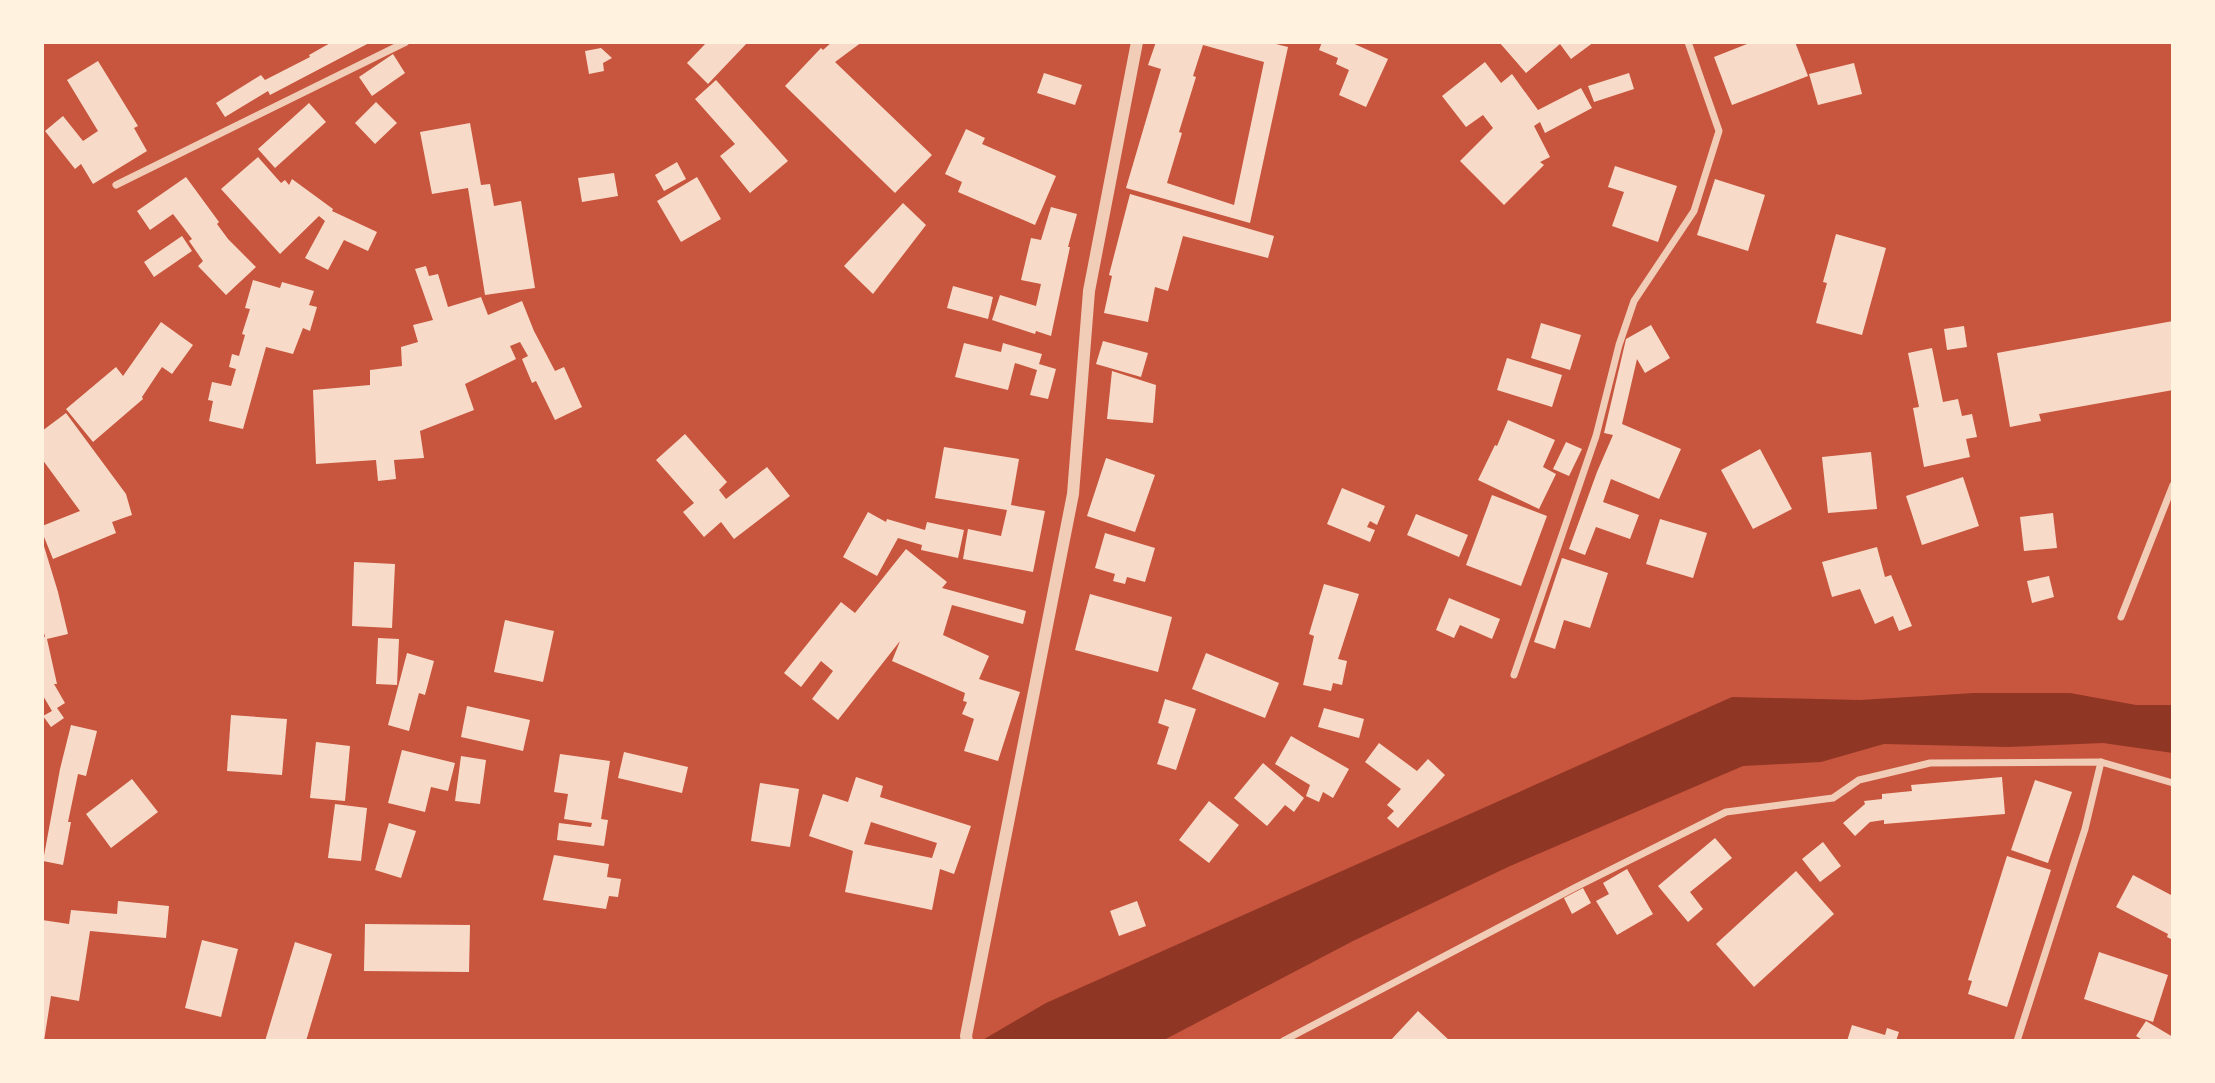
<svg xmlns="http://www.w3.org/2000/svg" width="2215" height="1083" font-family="'Fira Sans',sans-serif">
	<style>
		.water { fill: #8f3625 }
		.building { fill: #f7dbc8; fill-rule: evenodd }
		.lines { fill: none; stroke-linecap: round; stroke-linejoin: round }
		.minor { stroke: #f1ccb7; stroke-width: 7 }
		.tertiary { stroke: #f1ccb7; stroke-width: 12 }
	</style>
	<rect width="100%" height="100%" fill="#c8553d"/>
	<!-- water -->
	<polygon class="water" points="1974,693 2070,693 2136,705 2173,705 2173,753 2103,743 2007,747 1884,744 1821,762 1743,766 1510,866 1353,941 1162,1041 981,1041 1046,1003 1732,697 1860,700"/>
	<!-- building -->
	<g class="building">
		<polygon points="332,42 371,42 270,95 268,91 225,117 216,103 261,75 265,80 310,57 309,55"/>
		<polygon points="707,42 748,42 708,84 687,63"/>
		<polygon points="832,42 862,42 835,62 932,155 895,193 785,86 821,48 823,50"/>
		<path d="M1156,42H1268L1288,47L1250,223L1126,188L1161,69L1148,65ZM1203,45L1264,62L1234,205L1167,183L1182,133L1179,132L1196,77L1193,76Z"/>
		<polygon points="1322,42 1350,42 1388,59 1366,107 1339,95 1349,70 1336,64 1338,58 1319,50"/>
		<polygon points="1499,42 1594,42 1571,59 1560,44 1526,73"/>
		<polygon points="1752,42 1795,42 1808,76 1732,105 1714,57"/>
		<polygon points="601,48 612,58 603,63 604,71 589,74 585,51"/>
		<polygon points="393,54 405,73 372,96 359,77"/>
		<polygon points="98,61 138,126 134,128 147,151 93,184 81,164 75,169 45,131 63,116 83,141 98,131 67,80"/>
		<polygon points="1485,62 1501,83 1512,74 1538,110 1581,88 1592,108 1545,133 1540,122 1534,126 1550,157 1540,162 1544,165 1504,205 1460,161 1493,128 1483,115 1466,127 1442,96"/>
		<polygon points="1854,63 1862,94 1818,105 1809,74"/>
		<polygon points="1044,73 1082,85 1075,105 1037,93"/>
		<polygon points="1629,73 1634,89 1594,102 1588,86"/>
		<polygon points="716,80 788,161 750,193 720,156 735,144 695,99"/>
		<polygon points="376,102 397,123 375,144 355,123"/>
		<polygon points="309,103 326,122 275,168 258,149"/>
		<polygon points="470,123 481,185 490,184 494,206 521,201 535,288 485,295 468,188 432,194 420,132"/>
		<polygon points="966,129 985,138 982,144 1056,176 1035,225 958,192 962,182 945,174"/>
		<polygon points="258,157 281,183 285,180 289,185 292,179 333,209 332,211 377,232 368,251 344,240 328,270 305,258 325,221 319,216 280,254 221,189"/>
		<polygon points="677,162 686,179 664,191 655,175"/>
		<polygon points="1615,166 1677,186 1658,242 1612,226 1624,192 1608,187"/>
		<polygon points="614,173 618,196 582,202 578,178"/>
		<polygon points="186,177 219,222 217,224 228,239 256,267 226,295 198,266 203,261 189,241 192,239 173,214 150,230 137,211"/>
		<polygon points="697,177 721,219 681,242 657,201"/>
		<polygon points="1715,179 1765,195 1748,251 1697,235"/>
		<polygon points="1130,194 1274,236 1268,258 1183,236 1168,291 1155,287 1148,322 1104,313 1112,276 1109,275"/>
		<polygon points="903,203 926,225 873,294 844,266"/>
		<polygon points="1051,207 1077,214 1068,247 1070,247 1051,336 1036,331 1035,334 992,320 1000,295 1036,306 1041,284 1021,280 1031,238 1041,240"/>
		<polygon points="1836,234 1886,248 1862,335 1816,323 1827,283 1823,282"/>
		<polygon points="182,236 192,251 154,277 144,262"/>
		<polygon points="426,266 429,276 438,274 448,307 481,297 488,315 522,301 534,331 555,371 564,367 582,407 555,420 536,381 532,383 522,359 528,356 520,342 510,346 516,359 465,384 474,410 420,431 424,458 394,460 396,479 378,481 376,460 316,464 313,390 370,385 370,370 402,366 401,347 418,342 413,325 433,320 415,269"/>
		<polygon points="253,280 280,288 282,282 314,291 309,305 317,307 310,331 303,328 293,354 266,347 243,429 209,421 213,401 208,400 212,382 231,386 236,369 229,367 232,354 239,356 245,335 242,334 250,309 245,308"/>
		<polygon points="953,286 993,297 988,319 947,308"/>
		<polygon points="2173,321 2173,390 2039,414 2041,421 2010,427 1997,353"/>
		<polygon points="161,322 193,345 172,374 162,367 142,397 143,399 93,442 66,409 116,367 123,376"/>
		<polygon points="1541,323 1581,335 1570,370 1531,358"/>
		<polygon points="1651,325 1670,358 1645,373 1637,359 1622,424 1681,449 1659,499 1611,479 1603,502 1639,515 1630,539 1596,527 1585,555 1569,549 1597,472 1613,435 1604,433 1626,339"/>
		<polygon points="1964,326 1967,347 1947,350 1944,329"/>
		<polygon points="1103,341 1148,353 1141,377 1096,364"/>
		<polygon points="964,343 1001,352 1003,343 1042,354 1039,364 1056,369 1048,399 1030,395 1037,370 1015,363 1008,390 955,377"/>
		<polygon points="1932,348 1943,402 1958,399 1962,416 1972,414 1977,437 1966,439 1970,457 1924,467 1913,408 1919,407 1908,353"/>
		<polygon points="1507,358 1562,375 1552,407 1497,390"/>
		<polygon points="1112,371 1156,385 1153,423 1107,419"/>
		<polygon points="66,413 126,494 132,515 112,522 116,533 53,559 42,532 42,526 80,511 42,459 42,431"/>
		<polygon points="1508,420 1555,440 1543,467 1556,474 1539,509 1478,480 1495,445 1497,446"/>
		<polygon points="685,434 727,482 719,490 726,499 767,467 790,496 734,539 721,522 704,537 683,512 694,503 656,460"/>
		<polygon points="1566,442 1582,449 1569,476 1553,469"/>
		<polygon points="944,447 1019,459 1011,505 1045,511 1033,572 963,559 968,529 1001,536 1007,510 935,498"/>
		<polygon points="1760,449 1792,509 1753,529 1721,470"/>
		<polygon points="1871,452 1877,509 1828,513 1822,457"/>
		<polygon points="1106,458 1155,475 1135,532 1087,516"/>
		<polygon points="1963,477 1979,526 1922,545 1906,496"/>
		<polygon points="1342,488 1385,506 1377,525 1370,521 1367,527 1375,530 1370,542 1327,524"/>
		<polygon points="1492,495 1547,516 1521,586 1466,565"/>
		<polygon points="868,512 886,522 887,519 925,530 927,522 964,530 958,558 921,550 922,545 898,538 877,576 843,557"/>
		<polygon points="2053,513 2057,548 2024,551 2020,517"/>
		<polygon points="1416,514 1468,535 1459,557 1407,535"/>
		<polygon points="1660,519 1707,533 1693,578 1646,564"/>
		<polygon points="1105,533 1155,548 1145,582 1127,577 1125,584 1113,581 1115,574 1095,568"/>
		<polygon points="43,543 58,592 68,634 47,639 57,684 54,684 65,703 57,708 64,718 51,727 43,716 52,711 42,694 42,637 45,637 42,625"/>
		<polygon points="1877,547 1885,577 1891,575 1912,626 1899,631 1893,616 1875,624 1860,589 1832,597 1822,562"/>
		<polygon points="906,549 947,582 942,588 1026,611 1023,624 952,605 943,635 989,656 979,679 1020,692 998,761 964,751 974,719 962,714 967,702 963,701 965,693 892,661 900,641 838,720 812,699 833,671 821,661 801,687 784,673 841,602 855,613"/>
		<polygon points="1562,558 1608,573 1590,628 1564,620 1555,649 1534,642"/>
		<polygon points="354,562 395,564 392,628 352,626"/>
		<polygon points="2049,576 2054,597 2032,603 2027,581"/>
		<polygon points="1324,584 1359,594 1338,659 1347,661 1342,685 1333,683 1331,691 1303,685 1314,636 1309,634"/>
		<polygon points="1090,594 1172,617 1158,672 1075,650"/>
		<polygon points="1449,598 1500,619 1492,639 1460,625 1454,638 1436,630"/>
		<polygon points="505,620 554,631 543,682 494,672"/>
		<polygon points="378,638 399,639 397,685 376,684"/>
		<polygon points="407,653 434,661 425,695 419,693 409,731 388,725"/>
		<polygon points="1206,653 1279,683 1265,718 1192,689"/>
		<polygon points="1165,699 1196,709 1176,770 1157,764 1169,727 1158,723"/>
		<polygon points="467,706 530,720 523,751 461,737"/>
		<polygon points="1324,708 1364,719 1359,738 1318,727"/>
		<polygon points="231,715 287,719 282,775 227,771"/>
		<polygon points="71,725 97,731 86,776 78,774 68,822 71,822 63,865 43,861 60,769"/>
		<polygon points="1291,736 1349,769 1333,798 1323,792 1319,802 1306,796 1310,785 1275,764"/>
		<polygon points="316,742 350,746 345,801 310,798"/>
		<polygon points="1379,743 1417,771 1428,759 1445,775 1398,828 1387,818 1394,811 1387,805 1401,789 1365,762"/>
		<polygon points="402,750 455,763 448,791 431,787 425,812 388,803"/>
		<polygon points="624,752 688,767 682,793 618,778"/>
		<polygon points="560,754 610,761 601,819 608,820 604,846 557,840 559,823 591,827 592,823 564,819 568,794 554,792"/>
		<polygon points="461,756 486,760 480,804 455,801"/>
		<polygon points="1263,763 1304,798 1294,812 1285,805 1267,826 1234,798"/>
		<path d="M856,777L883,786L880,797L971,826L954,874L940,869L932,910L845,892L853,851L809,836L823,794L848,802ZM871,822L937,843L932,858L864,844Z"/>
		<polygon points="2002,777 2005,814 1884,824 1884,820 1870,822 1855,836 1843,823 1865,804 1864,801 1882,799 1882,794 1912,791 1911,785"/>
		<polygon points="132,779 158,812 111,848 86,814"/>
		<polygon points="2035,780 2072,792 2048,863 2011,850"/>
		<polygon points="760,783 799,789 790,847 751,841"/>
		<polygon points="1209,801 1239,825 1209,863 1179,840"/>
		<polygon points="335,804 367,808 361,861 328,858"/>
		<polygon points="389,823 416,831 401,878 375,870"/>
		<polygon points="1715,838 1732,858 1690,892 1703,909 1688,922 1658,886"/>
		<polygon points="1823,842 1841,866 1820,882 1802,859"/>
		<polygon points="554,855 609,864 607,877 621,879 618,897 609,896 606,909 543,900"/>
		<polygon points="2007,856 2051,870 2007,1007 1968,994 1972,981 1968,980"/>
		<polygon points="1627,869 1653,914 1617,935 1596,901 1609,894 1603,883"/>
		<polygon points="1796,871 1834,914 1754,987 1716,944"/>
		<polygon points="2133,875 2173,896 2173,940 2167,937 2168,934 2116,907"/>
		<polygon points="1583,888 1591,903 1572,914 1564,898"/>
		<polygon points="118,901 169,906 166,938 90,931 79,1001 51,996 44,1041 42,1041 42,920 69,924 71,910 117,914"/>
		<polygon points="1137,901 1146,926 1119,936 1110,911"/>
		<polygon points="365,924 470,925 469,972 364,971"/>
		<polygon points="202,940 238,949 221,1017 185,1008"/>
		<polygon points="295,942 332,954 306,1041 265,1041"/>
		<polygon points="2099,952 2168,975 2153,1022 2084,999"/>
		<polygon points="1418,1011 1450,1041 1390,1041"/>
		<polygon points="2146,1021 2173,1037 2173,1041 2144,1041 2136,1036"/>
		<polygon points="1852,1025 1885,1035 1887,1028 1899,1032 1896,1041 1847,1041"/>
	</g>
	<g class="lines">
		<!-- minor -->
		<g class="minor">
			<polyline points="116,185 406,42"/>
			<polyline points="2121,617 2173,485"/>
			<polyline points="1514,675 1596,436 1619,345 1634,301 1694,211 1719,131 1688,42"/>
			<polyline points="2101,762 2173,783"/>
			<polyline points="1283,1041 1576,887 1726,812 1833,798 1859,780 1930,763 2101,762 2085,829 2017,1041"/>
		</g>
		<!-- tertiary -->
		<polyline class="tertiary" points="967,1041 966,1036 1073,494 1089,291 1137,42"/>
	</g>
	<!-- border -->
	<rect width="2215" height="1083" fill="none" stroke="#fff3e0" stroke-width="88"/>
</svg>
